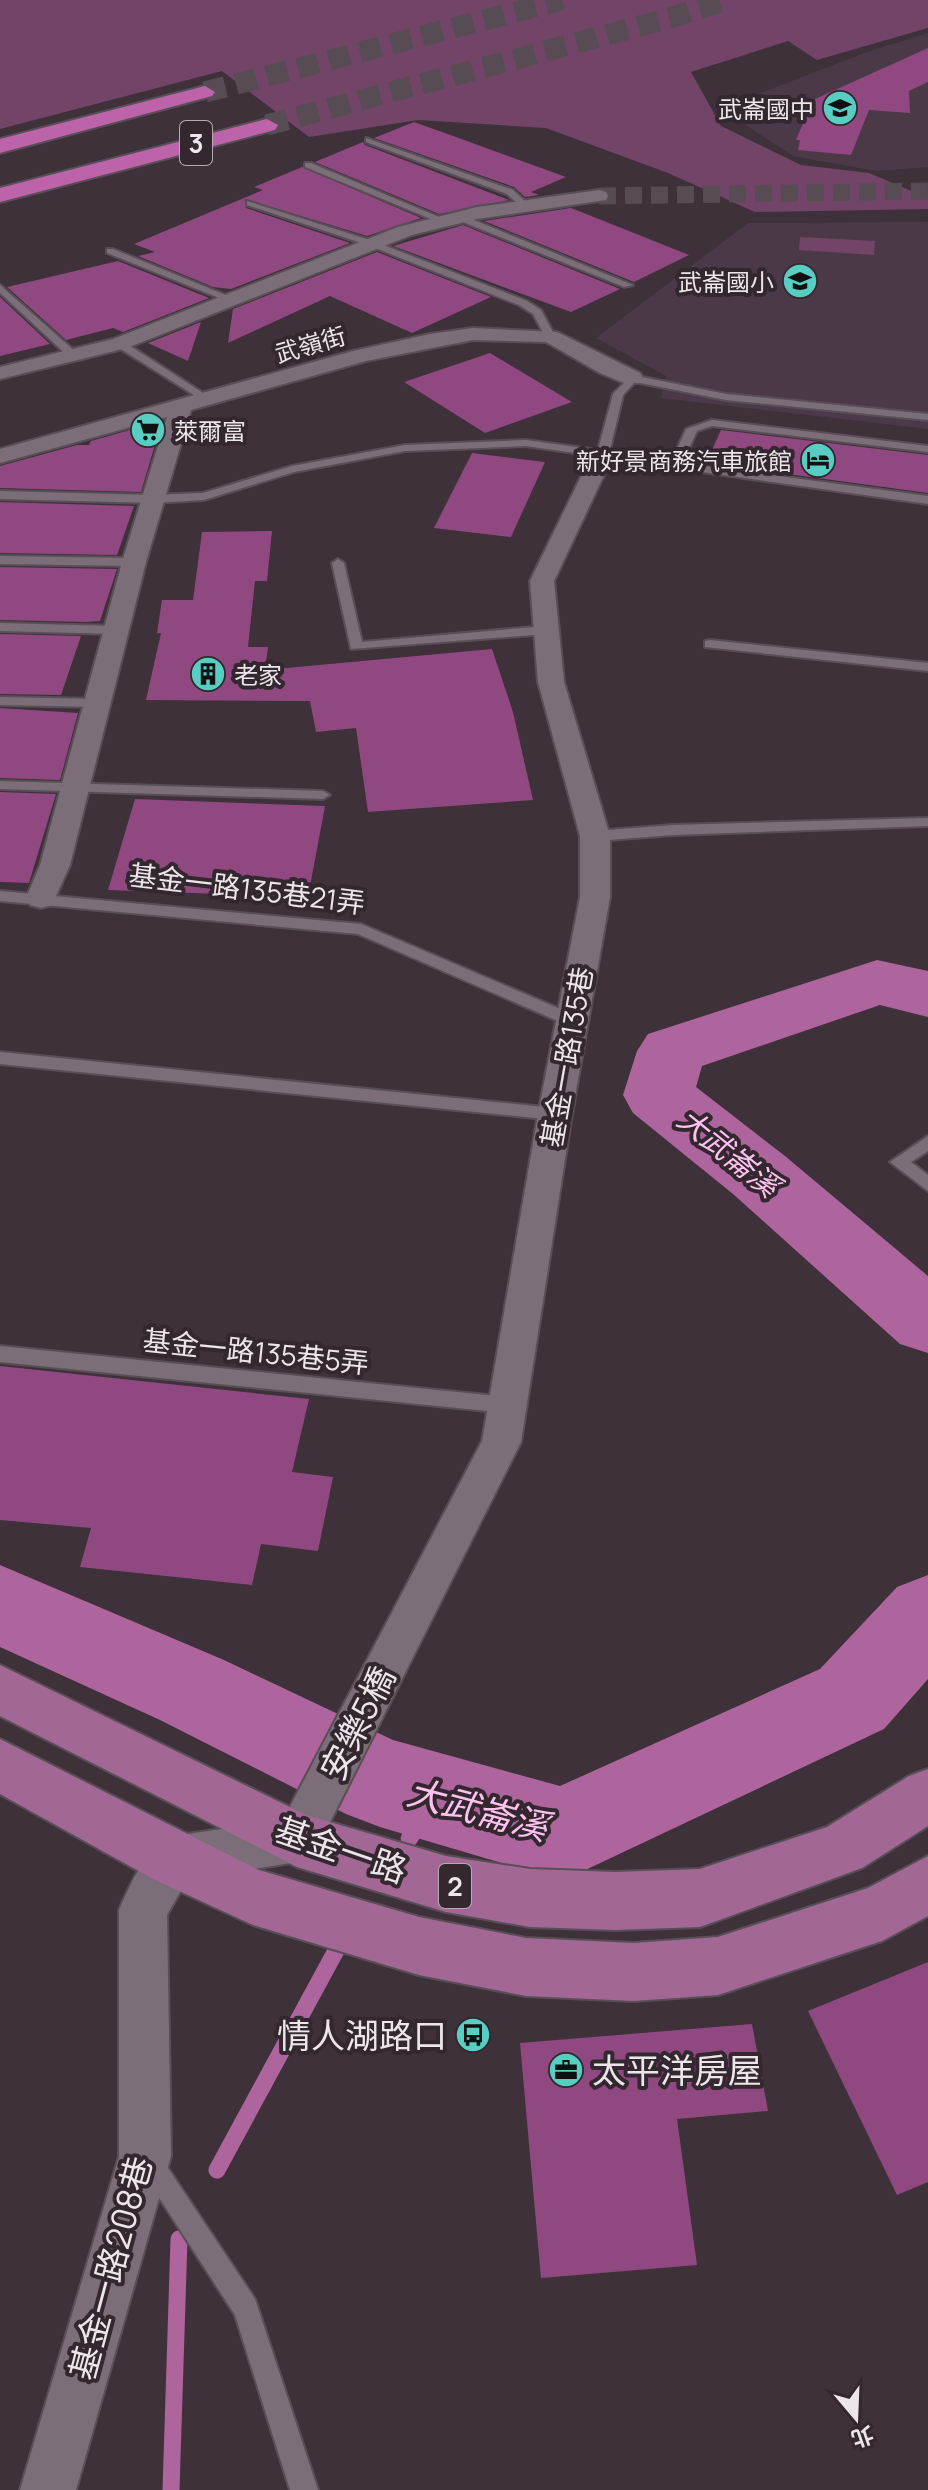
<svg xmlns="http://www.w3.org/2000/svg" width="928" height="2490" font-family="Manrope,'Noto Sans TC',sans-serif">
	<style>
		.built { fill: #4b3947 }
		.green { fill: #724467 }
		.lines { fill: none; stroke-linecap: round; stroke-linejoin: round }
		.stream { stroke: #ae649d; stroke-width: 17 }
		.river { fill: #ae649d; fill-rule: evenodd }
		.building { fill: #904881 }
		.street-tunnel { stroke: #584c54; stroke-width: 17; stroke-dasharray: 17 9; stroke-linecap: butt }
		.highway-tunnel { stroke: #584c54; stroke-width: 21; stroke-dasharray: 21 11; stroke-linecap: butt }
		.lane-casing { stroke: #584e55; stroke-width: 4 }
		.street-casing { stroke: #584e55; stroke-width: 4 }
		.primary-casing { stroke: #584e55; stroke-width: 4 }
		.highway-casing { stroke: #584e55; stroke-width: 4 }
		.lane { fill: #7c6e78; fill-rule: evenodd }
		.street { fill: #7c6e78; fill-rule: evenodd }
		.primary { fill: #a26795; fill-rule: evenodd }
		.highway { fill: #bc63a9; fill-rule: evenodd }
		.labels { text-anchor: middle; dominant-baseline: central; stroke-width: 8; stroke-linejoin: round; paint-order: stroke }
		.far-poi-label { font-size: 24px; fill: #ede5ea; stroke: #332730; text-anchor: end }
		.far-street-label { font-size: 24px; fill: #ede5ea; stroke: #332730 }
		.shield { fill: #332730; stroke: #b5acb2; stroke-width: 2 }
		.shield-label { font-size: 26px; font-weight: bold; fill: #ede5ea }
		.street-label { font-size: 28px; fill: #ede5ea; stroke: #332730 }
		.water-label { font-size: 30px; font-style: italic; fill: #ffc2ef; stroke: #332730 }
		.near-street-label { font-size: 34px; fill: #ede5ea; stroke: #332730 }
		.near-poi-label { font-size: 34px; fill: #ede5ea; stroke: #332730; text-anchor: end }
		.near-water-label { font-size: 36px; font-style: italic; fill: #ffc2ef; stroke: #332730 }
	</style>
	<rect width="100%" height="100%" fill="#3e313a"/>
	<!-- built -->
	<g class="built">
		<polygon points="928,33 928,167 876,171 793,156 744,124 761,93 867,52"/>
		<polygon points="928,222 928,429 661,398 666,376 596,338 748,223"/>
	</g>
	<!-- green -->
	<g class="green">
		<polygon points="0,0 928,0 928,28 817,60 788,41 691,72 721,126 801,165 869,173 928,198 928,209 755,212 668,173 546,128 418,120 309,137 222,71 0,129"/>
		<polygon points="800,237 875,241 874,255 799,250"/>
	</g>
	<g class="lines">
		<!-- stream -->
		<g class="stream">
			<polyline points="409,1839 436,1798"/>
			<polyline points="217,2170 339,1945"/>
			<polyline points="171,2490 179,2239"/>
		</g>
		<!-- river -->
		<g class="river">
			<polygon points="877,960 928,971 928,1017 880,1005 702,1066 696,1087 785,1156 928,1276 928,1353 900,1344 733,1194 633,1113 623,1095 637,1051 648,1034"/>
			<polygon points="0,1565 224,1660 393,1740 560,1786 820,1669 897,1587 928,1575 928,1679 884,1729 562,1881 380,1827 346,1814 160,1720 0,1647"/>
		</g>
	</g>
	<!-- building -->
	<g class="building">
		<polygon points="928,48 928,82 909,91 910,113 869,110 851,155 798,150 800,140 796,140 811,105 804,104"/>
		<polygon points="414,122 467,141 566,177 531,192 539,195 525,197 514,187 374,138"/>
		<polygon points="363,142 365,145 509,200 439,214 315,162"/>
		<polygon points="302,167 421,218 367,236 245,199 246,208 350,243 231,289 213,287 138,256 155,252 134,244 263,190 254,187"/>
		<polygon points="571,208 629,231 689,255 634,282 484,221"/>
		<polygon points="463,225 620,289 571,312 393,246"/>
		<polygon points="377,252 491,297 412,333 330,296 228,343 233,309"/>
		<polygon points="118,261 209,298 123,332 113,328 66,340 7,287"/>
		<polygon points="0,297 50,344 0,356"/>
		<polygon points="201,322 188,361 148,343"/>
		<polygon points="490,353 572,402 485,433 404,382"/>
		<polygon points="162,421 141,492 0,488 0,466 77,445 89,445 91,441"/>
		<polygon points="721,430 928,455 928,493 706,463"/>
		<polygon points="472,453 545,462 511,537 434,528"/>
		<polygon points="0,502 134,506 117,555 0,553"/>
		<polygon points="272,531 267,581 255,581 248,647 268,647 265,670 492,649 513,712 533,800 368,812 356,728 316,732 310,701 146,700 161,633 157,633 162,600 193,600 202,532"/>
		<polygon points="0,567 117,569 100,621 86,622 0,620"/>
		<polygon points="0,634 81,636 61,695 0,694"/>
		<polygon points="0,708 78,713 60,780 0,778"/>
		<polygon points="0,792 56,794 29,883 0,882"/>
		<polygon points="135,799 325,806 308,897 108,890"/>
		<polygon points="0,1366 309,1399 292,1472 333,1477 318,1551 261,1544 252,1585 80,1567 91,1528 0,1520"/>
		<polygon points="928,1962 928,2182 897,2195 808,2011"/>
		<polygon points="752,2024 768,2111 677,2119 697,2265 541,2278 520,2043"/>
	</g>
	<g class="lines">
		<!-- street-tunnel -->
		<polyline class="street-tunnel" points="599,196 928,191"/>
		<!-- highway-tunnel -->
		<g class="highway-tunnel">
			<polyline points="205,92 562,0"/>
			<polyline points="267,125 670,18 726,0"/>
		</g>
		<!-- lane casing -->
		<g class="lane-casing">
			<g id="lane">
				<polygon points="366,138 513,190 528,204 520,206 507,194 366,142"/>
				<polygon points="305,163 311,163 446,220 438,222 305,167"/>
				<polygon points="247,201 376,242 527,301 541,310 555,336 546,338 533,314 519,305 370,246 247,205"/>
				<polygon points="453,214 459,214 633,285 624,287 453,218"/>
				<polygon points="107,249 113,249 238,300 229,302 107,253"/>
				<polygon points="0,285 77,353 77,357 69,357 0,293"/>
				<polygon points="116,342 124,342 214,400 205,402 116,346"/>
				<polygon points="632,375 726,394 928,414 928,420 726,400 635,382 623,395 609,454 603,457 526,446 405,451 294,472 204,500 153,503 0,499 0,491 153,495 203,493 292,466 405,445 526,440 598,450 613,394"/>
				<polygon points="712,420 928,446 928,452 712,426 697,431 686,455 696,465 928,496 928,504 688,470 674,456 686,429"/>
				<polygon points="0,556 134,558 140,562 134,566 0,564"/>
				<polygon points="338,559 344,563 362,642 546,626 552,630 546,634 351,649 332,563"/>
				<polygon points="0,623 116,626 122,630 116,634 0,631"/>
				<polygon points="710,640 928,663 928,671 705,647 705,641"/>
				<polygon points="0,697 97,699 104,703 97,707 0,705"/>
				<polygon points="0,781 323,791 330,795 323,799 0,789"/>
				<polygon points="928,818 928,826 673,835 595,841 588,836 595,831 673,825"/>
				<polygon points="0,891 361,924 579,1017 581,1021 579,1025 567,1025 358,934 0,901"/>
				<polygon points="0,1052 555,1108 563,1114 555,1120 0,1064"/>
				<polygon points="928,1136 928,1151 911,1162 928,1175 928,1191 890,1162"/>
				<polygon points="0,1346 507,1397 514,1399 517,1405 514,1411 507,1413 0,1362"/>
				<polygon points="151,2152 160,2156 255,2299 318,2490 290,2490 235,2315 138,2165 142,2156"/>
			</g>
		</g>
		<!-- street casing -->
		<g class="street-casing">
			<g id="street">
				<polygon points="599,190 606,192 608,196 606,200 477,219 412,235 127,348 0,379 0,367 113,339 398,227 477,207"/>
				<polygon points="473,328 557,332 640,373 643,378 640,383 624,383 600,373 546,342 473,340 366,361 191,410 146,562 70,865 52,905 41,908 30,905 26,898 40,865 122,562 167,417 0,463 0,449 353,351 430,334"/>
				<path d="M603,447L611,449L614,454L554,581L564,682L610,836V897L572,1114L521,1442L313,1856L297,1862L187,1880L167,1915L171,2156L76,2490H20L119,2156V1910C131,1883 146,1847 173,1836L283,1820L482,1441L538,1114L580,897V836L538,682L530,581L592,454L595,449Z"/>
			</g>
		</g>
		<!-- primary casing -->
		<g class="primary-casing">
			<g id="primary">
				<polygon points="0,1665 306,1815 446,1856 530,1869 615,1872 700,1869 827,1827 909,1776 928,1769 928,1826 862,1868 700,1927 615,1930 530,1927 446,1912 297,1867 0,1716"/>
				<polygon points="0,1739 259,1870 419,1917 526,1938 634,1943 718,1937 868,1888 928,1856 928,1916 882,1941 718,1995 634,2001 526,1996 419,1975 253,1925 153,1879 0,1794"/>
			</g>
		</g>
		<!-- highway casing -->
		<g class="highway-casing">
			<g id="highway">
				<polygon points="205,86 215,92 212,96 0,153 0,139"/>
				<polygon points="267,119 278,125 275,130 0,202 0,188"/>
			</g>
		</g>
		<!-- lane -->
		<use href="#lane" class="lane"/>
		<!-- street -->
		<use href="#street" class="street"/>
		<!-- primary -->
		<use href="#primary" class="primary"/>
		<!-- highway -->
		<use href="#highway" class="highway"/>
	</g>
	<!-- icons -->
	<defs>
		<g id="school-disc" transform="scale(1.8)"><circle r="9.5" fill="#57cec1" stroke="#332730"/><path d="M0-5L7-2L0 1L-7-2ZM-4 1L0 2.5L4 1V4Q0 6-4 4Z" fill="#111"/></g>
		<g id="supermarket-disc" transform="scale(1.8)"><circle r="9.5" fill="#57cec1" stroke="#332730"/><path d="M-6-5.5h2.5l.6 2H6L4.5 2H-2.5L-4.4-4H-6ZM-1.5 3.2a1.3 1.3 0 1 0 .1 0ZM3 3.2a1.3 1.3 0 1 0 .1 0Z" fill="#111"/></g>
		<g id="hotel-disc" transform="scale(1.8)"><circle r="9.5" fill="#57cec1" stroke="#332730"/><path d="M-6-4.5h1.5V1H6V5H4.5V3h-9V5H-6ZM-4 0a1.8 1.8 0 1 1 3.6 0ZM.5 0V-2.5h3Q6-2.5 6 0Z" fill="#111"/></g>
		<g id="building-disc" transform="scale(1.8)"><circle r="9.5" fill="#57cec1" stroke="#332730"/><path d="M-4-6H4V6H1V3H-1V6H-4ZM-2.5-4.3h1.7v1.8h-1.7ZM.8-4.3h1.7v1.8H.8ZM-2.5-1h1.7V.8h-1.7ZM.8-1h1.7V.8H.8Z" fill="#111"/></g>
		<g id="bus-disc" transform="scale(1.8)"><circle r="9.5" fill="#57cec1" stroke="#332730"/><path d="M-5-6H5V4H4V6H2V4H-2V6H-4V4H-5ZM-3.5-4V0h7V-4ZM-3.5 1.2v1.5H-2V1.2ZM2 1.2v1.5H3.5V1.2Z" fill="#111"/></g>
		<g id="office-disc" transform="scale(1.8)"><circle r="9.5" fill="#57cec1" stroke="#332730"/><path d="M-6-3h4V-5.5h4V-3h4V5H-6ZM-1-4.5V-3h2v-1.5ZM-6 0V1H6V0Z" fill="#111"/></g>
	</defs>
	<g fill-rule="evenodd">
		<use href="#school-disc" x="840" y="108"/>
		<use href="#school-disc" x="800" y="281"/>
		<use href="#supermarket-disc" x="148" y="430"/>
		<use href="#hotel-disc" x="818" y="460"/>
		<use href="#building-disc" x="208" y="674"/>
		<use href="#bus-disc" x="473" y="2035"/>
		<use href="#office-disc" x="566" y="2070"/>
	</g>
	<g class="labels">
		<!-- far-poi labels -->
		<g class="far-poi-label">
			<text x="814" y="108">武崙國中</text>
			<text x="774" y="281">武崙國小</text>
			<text x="174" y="430" text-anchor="start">萊爾富</text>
			<text x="792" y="460">新好景商務汽車旅館</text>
			<text x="234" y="674" text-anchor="start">老家</text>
		</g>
		<!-- far-street labels -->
		<g class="far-street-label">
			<text transform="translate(310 344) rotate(-16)">武嶺街</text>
		</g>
		<!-- shield labels -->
		<g class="shield">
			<rect x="180" y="121" width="32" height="44" rx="6"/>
			<rect x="439" y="1864" width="32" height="44" rx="6"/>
		</g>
		<g class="shield-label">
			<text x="196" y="143">3</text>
			<text x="455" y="1886">2</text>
		</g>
		<!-- street labels -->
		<g class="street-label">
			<text transform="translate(247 888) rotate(7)">基金一路135巷21弄</text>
			<text transform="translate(566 1057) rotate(-80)">基金一路135巷</text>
			<text transform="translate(256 1351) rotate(6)">基金一路135巷5弄</text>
		</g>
		<!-- water labels -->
		<g class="water-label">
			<text transform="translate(729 1152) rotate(39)">大武崙溪</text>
		</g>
		<!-- near-street labels -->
		<g class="near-street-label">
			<text transform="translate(357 1723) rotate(-63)">安樂5橋</text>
			<text transform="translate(341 1849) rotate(19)">基金一路</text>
			<text transform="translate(110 2268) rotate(-75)">基金一路208巷</text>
		</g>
		<!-- near-poi labels -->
		<g class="near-poi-label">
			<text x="447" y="2035">情人湖路口</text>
			<text x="592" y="2070" text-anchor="start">太平洋房屋</text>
		</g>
		<!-- near-water labels -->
		<g class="near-water-label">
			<text transform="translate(478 1809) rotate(15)">大武崙溪</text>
		</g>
	</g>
	<!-- north arrow -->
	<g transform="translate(856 2418) rotate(161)" stroke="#332730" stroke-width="6" paint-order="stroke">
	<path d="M0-6L14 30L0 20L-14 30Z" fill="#ede5ea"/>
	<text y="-12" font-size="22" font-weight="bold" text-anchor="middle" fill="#ede5ea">北</text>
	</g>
</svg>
